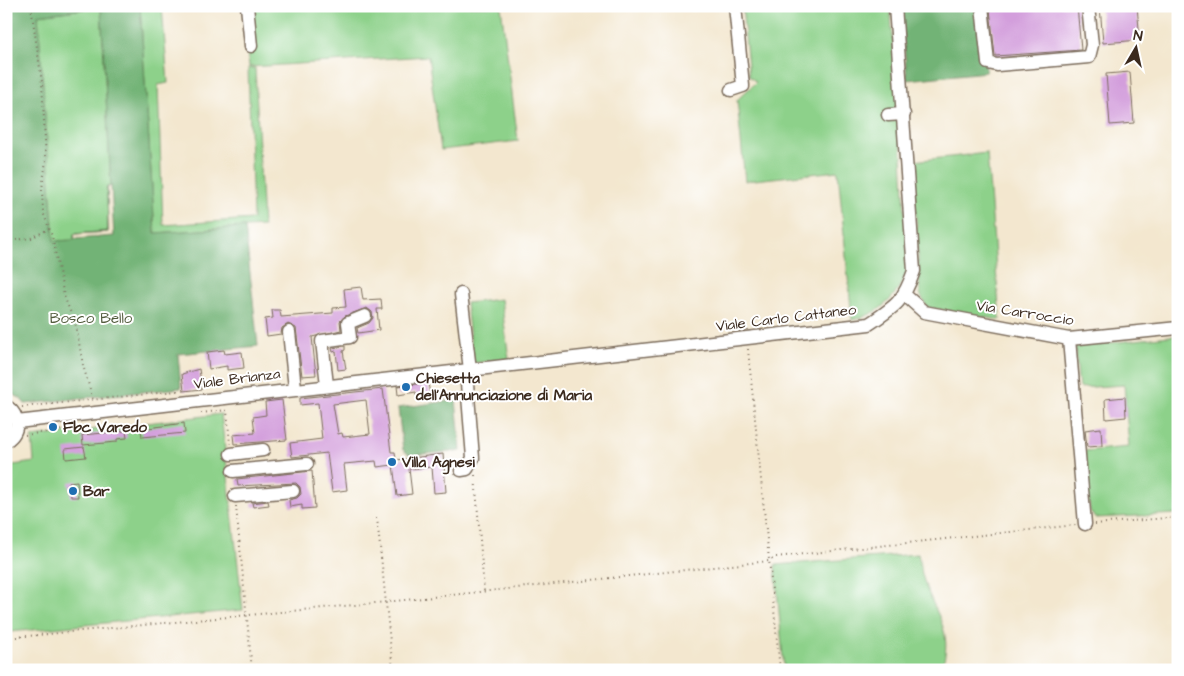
<svg xmlns="http://www.w3.org/2000/svg" width="1184" height="676" font-family="'Architects Daughter',sans-serif">
	<style>
		.green { fill: #8dd18a; stroke: #647e54 }
		.forest { fill: #72b376; stroke: #566e4a; fill-rule: evenodd }
		.building { fill: #d39edc; fill-rule: evenodd }
		.lines { fill: none; stroke-linecap: round; stroke-linejoin: round }
		.minor-casing { stroke: #7b6c5c; stroke-width: 15 }
		.path { stroke: #7b6c5c; stroke-width: 2; stroke-dasharray: 1 4; stroke-linecap: butt }
		.minor { stroke: #fff; stroke-width: 12 }
		.poi-dot { fill: #1f6fb2; stroke: #fff; stroke-width: 2 }
		.labels { text-anchor: middle; dominant-baseline: central; stroke-width: 4; stroke-linejoin: round; paint-order: stroke }
		.street-label { font-size: 15px; fill: #3b2a1e; stroke: #fff }
		.park-label { font-size: 15px; fill: #545c3e; stroke: #fff }
		.poi-label { font-size: 15px; font-weight: bold; fill: #3b2a1e; stroke: #fff; text-anchor: start }
	</style>
	<rect width="100%" height="100%" fill="#fff"/>
	<filter id="ink" filterUnits="userSpaceOnUse"><feTurbulence type="fractalNoise" baseFrequency=".02" numOctaves="2"/><feDisplacementMap in="SourceGraphic" scale="10" xChannelSelector="R" yChannelSelector="G"/><feConvolveMatrix kernelMatrix="1 2 1 2 8 2 1 2 1" color-interpolation-filters="sRGB"/></filter>
	<filter id="wash" filterUnits="userSpaceOnUse"><feTurbulence type="fractalNoise" baseFrequency=".0096" numOctaves="4" result="noise"/><feDisplacementMap in="SourceGraphic" scale="20" xChannelSelector="R" yChannelSelector="G"/><feGaussianBlur stdDeviation="1.12" result="paint"/><feColorMatrix in="noise" values="0 0 0 0 0 0 0 0 0 0 0 0 0 0 0 0 0 1.4 0 .05"/><feComposite in="paint" operator="in"/></filter>
	<g filter="url(#wash)">
		<rect width="100%" height="100%" fill="#f3e7cf"/>
		<!-- green -->
		<g class="green">
			<polygon points="140,6 162,6 168,83 158,85 163,225 253,219 248,68 255,68 263,226 155,233"/>
			<polygon points="244,6 501,6 518,141 441,150 428,56 249,67"/>
			<path d="M742,6H890L900,118L908,270C895,298 883,313 852,320L838,171L745,181L737,100L756,82L749,76Z"/>
			<polygon points="101,7 111,186 107,187 108,232 74,234 74,240 54,241 38,15"/>
			<polygon points="987,153 1000,320 927,307 920,294 913,161"/>
			<polygon points="501,299 509,359 473,363 466,303"/>
			<polygon points="1178,335 1178,514 1095,518 1090,511 1084,451 1129,447 1124,385 1079,388 1075,347"/>
			<polygon points="221,414 243,610 10,632 6,596 6,466 34,462 32,437"/>
			<path d="M918,554C920,563 921,572 924,581C935,615 955,631 941,670H784L775,565Z"/>
		</g>
		<!-- forest -->
		<g class="forest">
			<path d="M6,6H140L155,233L245,227L258,346L178,354L181,388L25,404L20,398L6,391ZM101,7L111,186L107,187L108,231L74,234V240L54,241L38,15ZM111,186L114,236L75,239L74,234L108,232L107,187Z"/>
			<polygon points="901,6 979,6 986,72 907,80"/>
			<polygon points="456,400 461,451 410,455 403,450 398,408"/>
		</g>
		<g id="blocks">
			<!-- building -->
			<g class="building">
				<polygon points="1017,6 1077,6 1081,50 995,56 990,9"/>
				<polygon points="1100,6 1137,6 1140,40 1103,43"/>
				<polygon points="1130,72 1134,123 1110,125 1106,74"/>
				<polygon points="361,287 363,300 381,299 382,309 377,309 379,330 358,333 357,328 369,323 373,318 372,312 367,308 345,316 340,321 341,330 312,337 316,375 302,376 296,328 288,324 282,328 281,334 267,336 265,319 273,318 272,310 280,310 281,317 333,313 333,308 346,307 344,289"/>
				<polygon points="345,346 345,350 343,351 346,369 338,370 336,351 333,352 332,348"/>
				<polygon points="224,350 225,354 242,352 244,368 227,370 227,366 209,369 207,352"/>
				<polygon points="199,369 202,389 184,391 182,374"/>
				<polygon points="428,383 430,394 416,396 416,392 398,395 397,386"/>
				<path d="M383,389L391,452H395L396,460L443,454L446,492L434,493L432,467L409,469L412,494L397,496L393,465L377,467L376,461L344,464L347,490L332,492L327,453L292,457L290,443L322,439L318,403L300,405V398ZM366,400L370,434L343,437L342,433L338,434L333,404Z"/>
				<polygon points="1125,397 1126,417 1106,419 1105,399"/>
				<polygon points="282,400 287,440 234,444 233,435 255,433 253,417 266,415 265,402"/>
				<polygon points="184,423 185,433 142,437 141,429"/>
				<polygon points="1101,428 1102,446 1087,447 1085,430"/>
				<polygon points="126,431 127,438 117,439 117,442 83,445 82,435"/>
				<polygon points="84,447 86,457 66,459 65,449"/>
				<polygon points="312,471 315,508 302,509 302,505 290,507 289,500 297,498 301,494 300,487 296,483 238,486 237,479"/>
				<polygon points="77,481 78,497 71,497 69,482"/>
				<polygon points="268,501 269,505 253,507 252,503"/>
			</g>
		</g>
	</g>
	<g filter="url(#ink)">
		<use href="#blocks" fill-opacity="0" stroke="#7b6c5c" stroke-width="1"/>
		<g class="lines">
			<!-- minor casing -->
			<g class="minor-casing">
				<g id="minor">
					<polyline points="247,6 251,46"/>
					<polyline points="982,6 988,63 997,65 1089,57 1092,45 1088,6"/>
					<polyline points="731,90 743,86 735,6"/>
					<polyline points="888,115 904,114"/>
					<polyline points="461,294 470,370"/>
					<polyline points="905,295 924,312 1069,339 1178,328"/>
					<polyline points="289,332 295,388"/>
					<polyline points="1069,339 1085,524"/>
					<polyline points="327,385 322,341 350,337 348,323 365,316"/>
					<path d="M6,406C20,415 20,432 6,441"/>
					<path d="M17,422L869,324C896,306 903,302 914,271L895,6"/>
					<polyline points="231,454 263,450"/>
					<polyline points="461,470 467,469 473,458 466,371"/>
					<polyline points="233,471 307,464"/>
					<polyline points="235,496 293,491"/>
				</g>
			</g>
			<!-- path -->
			<g class="path">
				<polyline points="31,6 42,83 46,160 42,189 43,212 52,236 64,296 76,326 83,365 93,400"/>
				<polyline points="6,241 31,238 49,229"/>
				<polyline points="748,349 780,670"/>
				<polyline points="22,407 177,391 177,393"/>
				<polyline points="201,413 227,410 230,444"/>
				<polyline points="25,435 82,427"/>
				<polyline points="475,475 484,591"/>
				<polyline points="236,506 252,670"/>
				<polyline points="377,518 393,670"/>
				<polyline points="1095,524 1178,517"/>
				<polyline points="6,638 386,602 769,561 776,557 1076,525"/>
			</g>
			<!-- minor -->
			<use href="#minor" class="minor"/>
		</g>
	</g>
	<!-- markers -->
	<g class="poi-dot">
		<circle cx="406" cy="387" r="5"/>
		<circle cx="53" cy="427" r="5"/>
		<circle cx="392" cy="462" r="5"/>
		<circle cx="73" cy="491" r="5"/>
	</g>
	<g class="labels">
		<!-- street labels -->
		<g class="street-label">
			<text transform="translate(1025 313) rotate(9)">Via Carroccio</text>
			<text transform="translate(786 318) rotate(-7)">Viale Carlo Cattaneo</text>
			<text transform="translate(237 379) rotate(-7)">Viale Brianza</text>
		</g>
		<!-- park labels -->
		<g class="park-label">
			<text x="91" y="318">Bosco Bello</text>
		</g>
		<!-- poi labels -->
		<g class="poi-label">
			<text x="416" y="378">Chiesetta<tspan x="416" dy="17">dell'Annunciazione di Maria</tspan></text>
			<text x="63" y="427">Fbc Varedo</text>
			<text x="402" y="462">Villa Agnesi</text>
			<text x="83" y="491">Bar</text>
		</g>
	</g>
	<!-- margin -->
	<rect width="1184" height="676" fill="none" stroke="#fff" stroke-width="25"/>
	<!-- north arrow -->
	<g transform="translate(1136 48) rotate(9)" stroke="#ffffff" stroke-width="4" paint-order="stroke">
	<path d="M0-4L9 19L0 12L-9 19Z" fill="#3b2a1e"/>
	<text y="-8" font-size="14" font-weight="bold" text-anchor="middle" fill="#3b2a1e">N</text>
	</g>
</svg>
